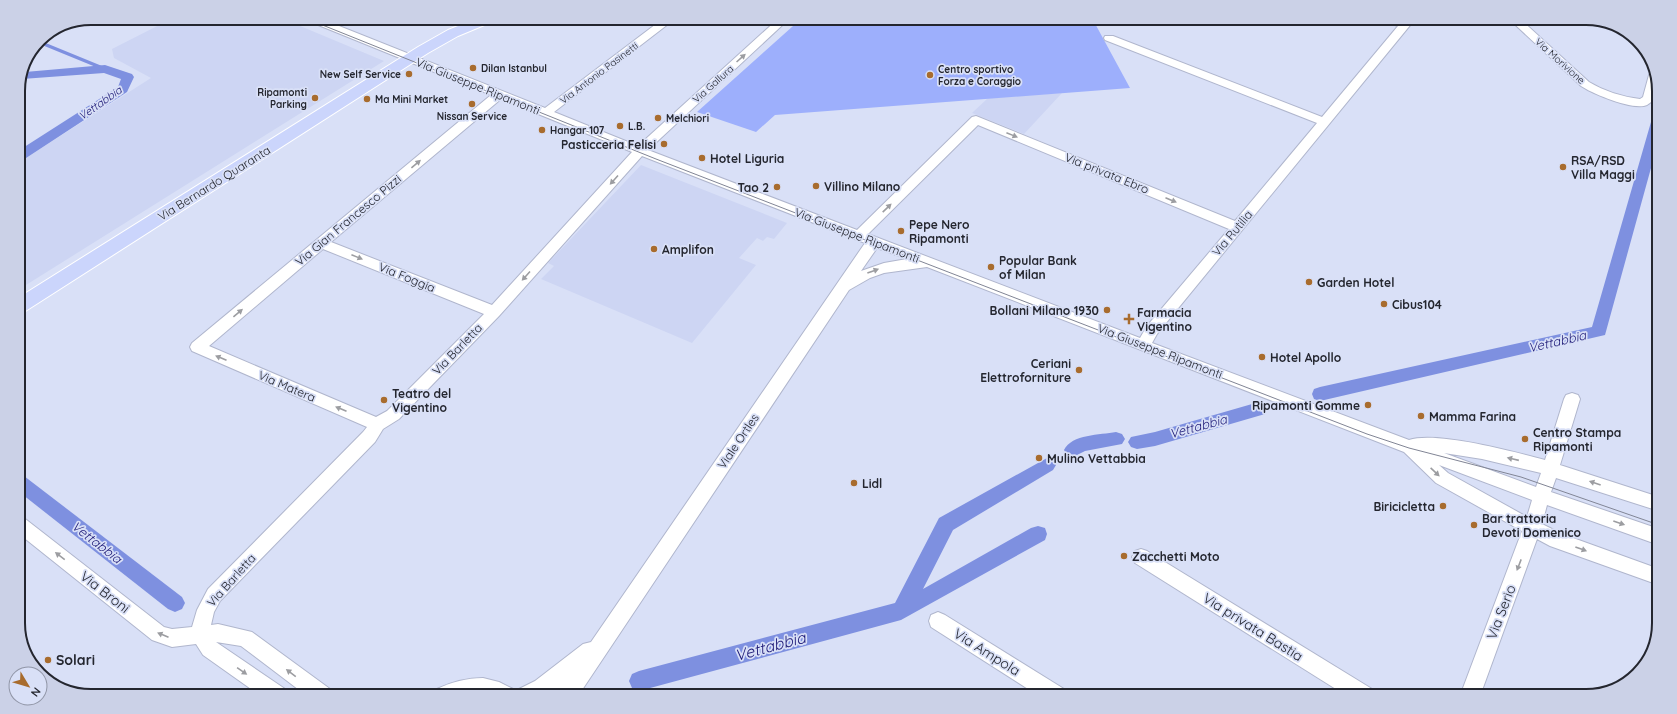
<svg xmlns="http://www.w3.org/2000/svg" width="1677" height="714" font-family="Quicksand,sans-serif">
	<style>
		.built { fill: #cdd5f3 }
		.green { fill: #9daffc }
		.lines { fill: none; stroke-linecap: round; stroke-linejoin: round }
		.stream { stroke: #7e90e0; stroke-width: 3.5 }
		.canal { fill: #7e90e0; fill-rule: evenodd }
		.minor-casing { stroke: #b0b6cd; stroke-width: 2 }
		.major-casing { stroke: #fff; stroke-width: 2 }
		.minor { fill: #fff; fill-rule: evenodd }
		.major { fill: #cbd5fc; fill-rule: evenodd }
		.tram { stroke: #818595; stroke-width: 1 }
		.oneway { fill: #9c9da1 }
		.poi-dot { fill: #a86c2e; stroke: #d9e0f7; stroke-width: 1.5 }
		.labels { text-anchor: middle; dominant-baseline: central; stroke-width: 3.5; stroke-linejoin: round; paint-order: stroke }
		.far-street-label { font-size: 10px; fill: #24262f; stroke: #d9e0f7 }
		.far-poi-label { font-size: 10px; font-weight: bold; fill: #24262f; stroke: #d9e0f7; text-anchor: start }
		.far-water-label { font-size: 11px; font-style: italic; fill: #1c1876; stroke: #d9e0f7 }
		.street-label { font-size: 12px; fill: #24262f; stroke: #d9e0f7 }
		.poi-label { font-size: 12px; font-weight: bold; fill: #24262f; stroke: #d9e0f7; text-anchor: start }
		.water-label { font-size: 13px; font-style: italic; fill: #1c1876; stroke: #d9e0f7 }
		.near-street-label { font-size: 14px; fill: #24262f; stroke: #d9e0f7 }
		.near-poi-label { font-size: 14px; font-weight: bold; fill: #24262f; stroke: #d9e0f7; text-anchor: start }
		.near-water-label { font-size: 16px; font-style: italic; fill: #1c1876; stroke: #d9e0f7 }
		.rim { fill: none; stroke: #24262f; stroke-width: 2 }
	</style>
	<rect width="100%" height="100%" fill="#d9e0f7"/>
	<!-- built -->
	<g class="built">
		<polygon points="173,18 281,18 384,61 18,290 18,163 151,78 114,58 112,49"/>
		<polygon points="1062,93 1024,134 972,113 988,98"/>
		<polygon points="641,165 787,223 774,239 767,237 763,241 757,238 739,258 756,265 692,343 541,279 554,266 548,263"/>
	</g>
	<!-- green -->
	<polygon class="green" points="802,18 1092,18 1130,88 775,115 756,132 697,112"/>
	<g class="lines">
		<!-- stream -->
		<polyline class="stream" points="39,42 105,69"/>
		<!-- canal -->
		<g class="canal">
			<polygon points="105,65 132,74 134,77 127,92 23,160 18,161 18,151 118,87 121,79 104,73 22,79 25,72"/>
			<polygon points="1659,111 1659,139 1605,335 1320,401 1314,399 1312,394 1314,389 1320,387 1592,327 1653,115 1655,112"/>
			<polygon points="1259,402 1265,404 1267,409 1265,414 1155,446 1137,449 1131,447 1128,442 1131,437 1155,432"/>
			<path d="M1116,432L1122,434L1125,439L1122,444L1085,451L1073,457L1067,455L1064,450C1072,434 1100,435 1116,432Z"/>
			<polygon points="1047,458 1053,460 1056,465 1053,470 953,530 923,589 1031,528 1038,526 1045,528 1047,534 1045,540 901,620 639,691 632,688 629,681 632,674 639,671 895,603 939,518"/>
			<polygon points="18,473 24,476 182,597 185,603 182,609 175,612 168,609 18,491"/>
		</g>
		<!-- minor casing -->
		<g class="minor-casing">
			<g id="minor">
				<path d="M305,18H319L545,108L664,18H676L554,112L638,146L779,18H790L648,150L857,230L972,117L976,116L1235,221L1317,123L1105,40L1104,38L1105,36H1113L1322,117L1398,26L1379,20L1378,18H1394L1403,21L1405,18H1416L1157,334L1152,343L1409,440C1437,431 1515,452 1545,460L1564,399L1566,395L1572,393L1578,395L1580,399L1560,465L1659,497V511L1556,478L1551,492L1659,529V545L1547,505L1542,524L1562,534L1659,569V585L1550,546L1537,539L1480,696H1460L1522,531L1436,483L1404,452L927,267L884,273L870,278L849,290L582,690L576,696H553L556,689L547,696H516L519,689L535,681L583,644L591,642L865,243L642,156L499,316L399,419L383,429L375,442L220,601L214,612L211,625L218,624L252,632L330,689L333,696H307L241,646L216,642L285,689L288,696H261L203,655L196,644L172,647L152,640L18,533V515L24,518L164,627L172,629L192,627L197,610L208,589L363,432L367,427L192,351L190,347L192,343L491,95L306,20ZM501,99L632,152L492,305L331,242ZM978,125L1229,229L1147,326L1140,338L868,234ZM877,248L907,259L884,263L861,271ZM323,249L484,314L387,411L376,417L209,346ZM1444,453L1482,459L1541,473L1536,487ZM1439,465L1532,500L1527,517L1448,473Z"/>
				<path d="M1093,18H1104C1101,22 1099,22 1094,21Z"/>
				<path d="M1508,18H1519L1589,82C1604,91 1623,97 1640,99L1643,97L1649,75L1653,72C1656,80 1658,84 1655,93C1654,99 1652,102 1647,105C1634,111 1593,94 1581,86Z"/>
				<polygon points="1141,549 1147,551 1372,689 1375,696 1347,696 1135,563 1132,557 1135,551"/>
				<polygon points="938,612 945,615 1064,689 1067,696 1039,696 931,627 929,621 931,615"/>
				<path d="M483,678L499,682L513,689L516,696H434L437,689C452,682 466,678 483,678Z"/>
			</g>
		</g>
		<!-- major casing -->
		<g class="major-casing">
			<polygon id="major" points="478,18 496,18 494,21 458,36 428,53 24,312 18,314 18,298 418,47 448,30"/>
		</g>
		<!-- minor -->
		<use href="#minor" class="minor"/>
		<!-- major -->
		<use href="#major" class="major"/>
		<!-- tram -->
		<polyline class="tram" points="305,18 656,159 1367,434 1409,448 1521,477 1659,525"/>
	</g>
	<!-- one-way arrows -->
	<defs><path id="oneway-solid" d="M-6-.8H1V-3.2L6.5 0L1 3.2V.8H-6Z"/></defs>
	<g class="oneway">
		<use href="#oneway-solid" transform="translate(741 58) rotate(-42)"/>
		<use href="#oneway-solid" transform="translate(1012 135) rotate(22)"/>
		<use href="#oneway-solid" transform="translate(416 164) rotate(-40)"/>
		<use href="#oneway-solid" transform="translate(614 180) rotate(132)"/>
		<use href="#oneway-solid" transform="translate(1171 200) rotate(23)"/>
		<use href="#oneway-solid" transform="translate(887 208) rotate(-44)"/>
		<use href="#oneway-solid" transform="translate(357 257) rotate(22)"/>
		<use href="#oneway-solid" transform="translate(873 271) rotate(-20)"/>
		<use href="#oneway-solid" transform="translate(526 276) rotate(132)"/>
		<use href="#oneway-solid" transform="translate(238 313) rotate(-40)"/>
		<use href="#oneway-solid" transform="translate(221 358) rotate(-157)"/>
		<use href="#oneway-solid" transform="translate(341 409) rotate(-157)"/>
		<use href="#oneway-solid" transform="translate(1513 459) rotate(-167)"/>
		<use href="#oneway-solid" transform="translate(1435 472) rotate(43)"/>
		<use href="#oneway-solid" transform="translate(1595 483) rotate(-161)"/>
		<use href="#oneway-solid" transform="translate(1619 523) rotate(19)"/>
		<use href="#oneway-solid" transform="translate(1581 549) rotate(20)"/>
		<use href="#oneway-solid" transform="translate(60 556) rotate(-142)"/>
		<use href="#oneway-solid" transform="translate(1519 565) rotate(111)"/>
		<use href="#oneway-solid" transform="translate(163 635) rotate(-157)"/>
		<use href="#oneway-solid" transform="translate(242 671) rotate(35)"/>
		<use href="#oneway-solid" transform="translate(291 673) rotate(-143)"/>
	</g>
	<!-- markers -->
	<g class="poi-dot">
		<circle cx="473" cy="68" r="4"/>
		<circle cx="409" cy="74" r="4"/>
		<circle cx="930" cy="75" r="4"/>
		<circle cx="315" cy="98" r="4"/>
		<circle cx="367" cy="99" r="4"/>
		<circle cx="472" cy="104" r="4"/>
		<circle cx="658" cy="118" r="4"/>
		<circle cx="620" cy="126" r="4"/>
		<circle cx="542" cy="130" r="4"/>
		<circle cx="664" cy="144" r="4"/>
		<circle cx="702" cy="158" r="4"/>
		<circle cx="1563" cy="167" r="4"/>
		<circle cx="816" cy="186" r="4"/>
		<circle cx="777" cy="187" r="4"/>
		<circle cx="901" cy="231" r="4"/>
		<circle cx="654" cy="249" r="4"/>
		<circle cx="991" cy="267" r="4"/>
		<circle cx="1309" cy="282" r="4"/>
		<circle cx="1384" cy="304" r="4"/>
		<circle cx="1107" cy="310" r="4"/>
		<path d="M1127 313h4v4h4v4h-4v4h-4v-4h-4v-4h4z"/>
		<circle cx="1262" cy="357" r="4"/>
		<circle cx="1079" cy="370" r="4"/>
		<circle cx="384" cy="400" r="4"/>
		<circle cx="1368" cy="405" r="4"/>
		<circle cx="1421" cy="416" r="4"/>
		<circle cx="1525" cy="439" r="4"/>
		<circle cx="1039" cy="458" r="4"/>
		<circle cx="854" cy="483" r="4"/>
		<circle cx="1443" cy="506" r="4"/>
		<circle cx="1474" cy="525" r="4"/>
		<circle cx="1124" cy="556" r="4"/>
		<circle cx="48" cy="660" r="4"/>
	</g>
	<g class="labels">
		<!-- far-street labels -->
		<g class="far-street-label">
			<text transform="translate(1560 61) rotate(42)">Via Morivione</text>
			<text transform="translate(599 73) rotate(-37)">Via Antonio Pasinetti</text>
			<text transform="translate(713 84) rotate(-42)">Via Gallura</text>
		</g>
		<!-- far-poi labels -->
		<g class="far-poi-label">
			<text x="481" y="68">Dilan Istanbul</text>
			<text x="938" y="69">Centro sportivo<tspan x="938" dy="12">Forza e Coraggio</tspan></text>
			<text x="401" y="74" text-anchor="end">New Self Service</text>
			<text x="307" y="92" text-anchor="end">Ripamonti<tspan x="307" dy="12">Parking</tspan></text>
			<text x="375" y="99">Ma Mini Market</text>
			<text x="472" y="116" text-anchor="middle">Nissan Service</text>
			<text x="666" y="118">Melchiori</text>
			<text x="628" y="126">L.B.</text>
			<text x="550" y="130">Hangar 107</text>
		</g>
		<!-- far-water labels -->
		<g class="far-water-label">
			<text transform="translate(100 103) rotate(-35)">Vettabbia</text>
		</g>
		<!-- street labels -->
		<g class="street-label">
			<text transform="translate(478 86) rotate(22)">Via Giuseppe Ripamonti</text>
			<text transform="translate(1107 173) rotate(22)">Via privata Ebro</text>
			<text transform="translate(214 183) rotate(-32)">Via Bernardo Quaranta</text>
			<text transform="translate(348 220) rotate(-40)">Via Gian Francesco Pizzi</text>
			<text transform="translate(1232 233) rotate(-50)">Via Rutilia</text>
			<text transform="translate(857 235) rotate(21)">Via Giuseppe Ripamonti</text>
			<text transform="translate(407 277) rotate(22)">Via Foggia</text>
			<text transform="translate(457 349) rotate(-46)">Via Barletta</text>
			<text transform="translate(1160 351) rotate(21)">Via Giuseppe Ripamonti</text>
			<text transform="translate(287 386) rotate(23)">Via Matera</text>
			<text transform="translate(738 441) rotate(-56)">Viale Ortles</text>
			<text transform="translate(231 580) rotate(-48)">Via Barletta</text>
		</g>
		<!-- poi labels -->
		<g class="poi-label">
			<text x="656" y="144" text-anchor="end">Pasticceria Felisi</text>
			<text x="710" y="158">Hotel Liguria</text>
			<text x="1571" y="160">RSA/RSD<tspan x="1571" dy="14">Villa Maggi</tspan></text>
			<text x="824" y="186">Villino Milano</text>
			<text x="769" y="187" text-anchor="end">Tao 2</text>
			<text x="909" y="224">Pepe Nero<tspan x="909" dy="14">Ripamonti</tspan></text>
			<text x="662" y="249">Amplifon</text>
			<text x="999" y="260">Popular Bank<tspan x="999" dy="14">of Milan</tspan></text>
			<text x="1317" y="282">Garden Hotel</text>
			<text x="1392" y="304">Cibus104</text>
			<text x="1099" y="310" text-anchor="end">Bollani Milano 1930</text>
			<text x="1137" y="312">Farmacia<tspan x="1137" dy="14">Vigentino</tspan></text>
			<text x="1270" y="357">Hotel Apollo</text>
			<text x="1071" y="363" text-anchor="end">Ceriani<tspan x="1071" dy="14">Elettroforniture</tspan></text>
			<text x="392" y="393">Teatro del<tspan x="392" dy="14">Vigentino</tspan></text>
			<text x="1360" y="405" text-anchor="end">Ripamonti Gomme</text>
			<text x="1429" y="416">Mamma Farina</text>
			<text x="1533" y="432">Centro Stampa<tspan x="1533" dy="14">Ripamonti</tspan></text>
			<text x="1047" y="458">Mulino Vettabbia</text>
			<text x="862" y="483">Lidl</text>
			<text x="1435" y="506" text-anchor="end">Biricicletta</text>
			<text x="1482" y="518">Bar trattoria<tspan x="1482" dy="14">Devoti Domenico</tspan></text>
			<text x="1132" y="556">Zacchetti Moto</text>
		</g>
		<!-- water labels -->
		<g class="water-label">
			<text transform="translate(1557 341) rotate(-13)">Vettabbia</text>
			<text transform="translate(1198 426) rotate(-15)">Vettabbia</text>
			<text transform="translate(97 542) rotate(38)">Vettabbia</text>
		</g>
		<!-- near-street labels -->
		<g class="near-street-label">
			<text transform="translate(105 592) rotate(38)">Via Broni</text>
			<text transform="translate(1501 612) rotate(-69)">Via Serio</text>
			<text transform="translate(1253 627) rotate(32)">Via privata Bastia</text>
			<text transform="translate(987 652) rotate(32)">Via Ampola</text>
		</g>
		<!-- near-poi labels -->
		<g class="near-poi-label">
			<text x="56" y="660">Solari</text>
		</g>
		<!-- near-water labels -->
		<g class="near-water-label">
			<text transform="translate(770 646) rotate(-15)">Vettabbia</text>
		</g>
	</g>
	<!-- crop -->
	<path d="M0 0H1677V714H0ZM91 25H1586A66 66 0 0 1 1652 91V623A66 66 0 0 1 1586 689H91A66 66 0 0 1 25 623V91A66 66 0 0 1 91 25Z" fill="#cbd1e7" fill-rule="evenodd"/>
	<path class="rim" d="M91 25H1586A66 66 0 0 1 1652 91V623A66 66 0 0 1 1586 689H91A66 66 0 0 1 25 623V91A66 66 0 0 1 91 25Z"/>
	<!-- north arrow -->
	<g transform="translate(28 686) rotate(128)"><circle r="19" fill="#d9e0f7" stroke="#9196a7"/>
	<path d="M0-3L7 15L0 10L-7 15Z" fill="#a86c2e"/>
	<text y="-6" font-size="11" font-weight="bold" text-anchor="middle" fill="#24262f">N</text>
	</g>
</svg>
